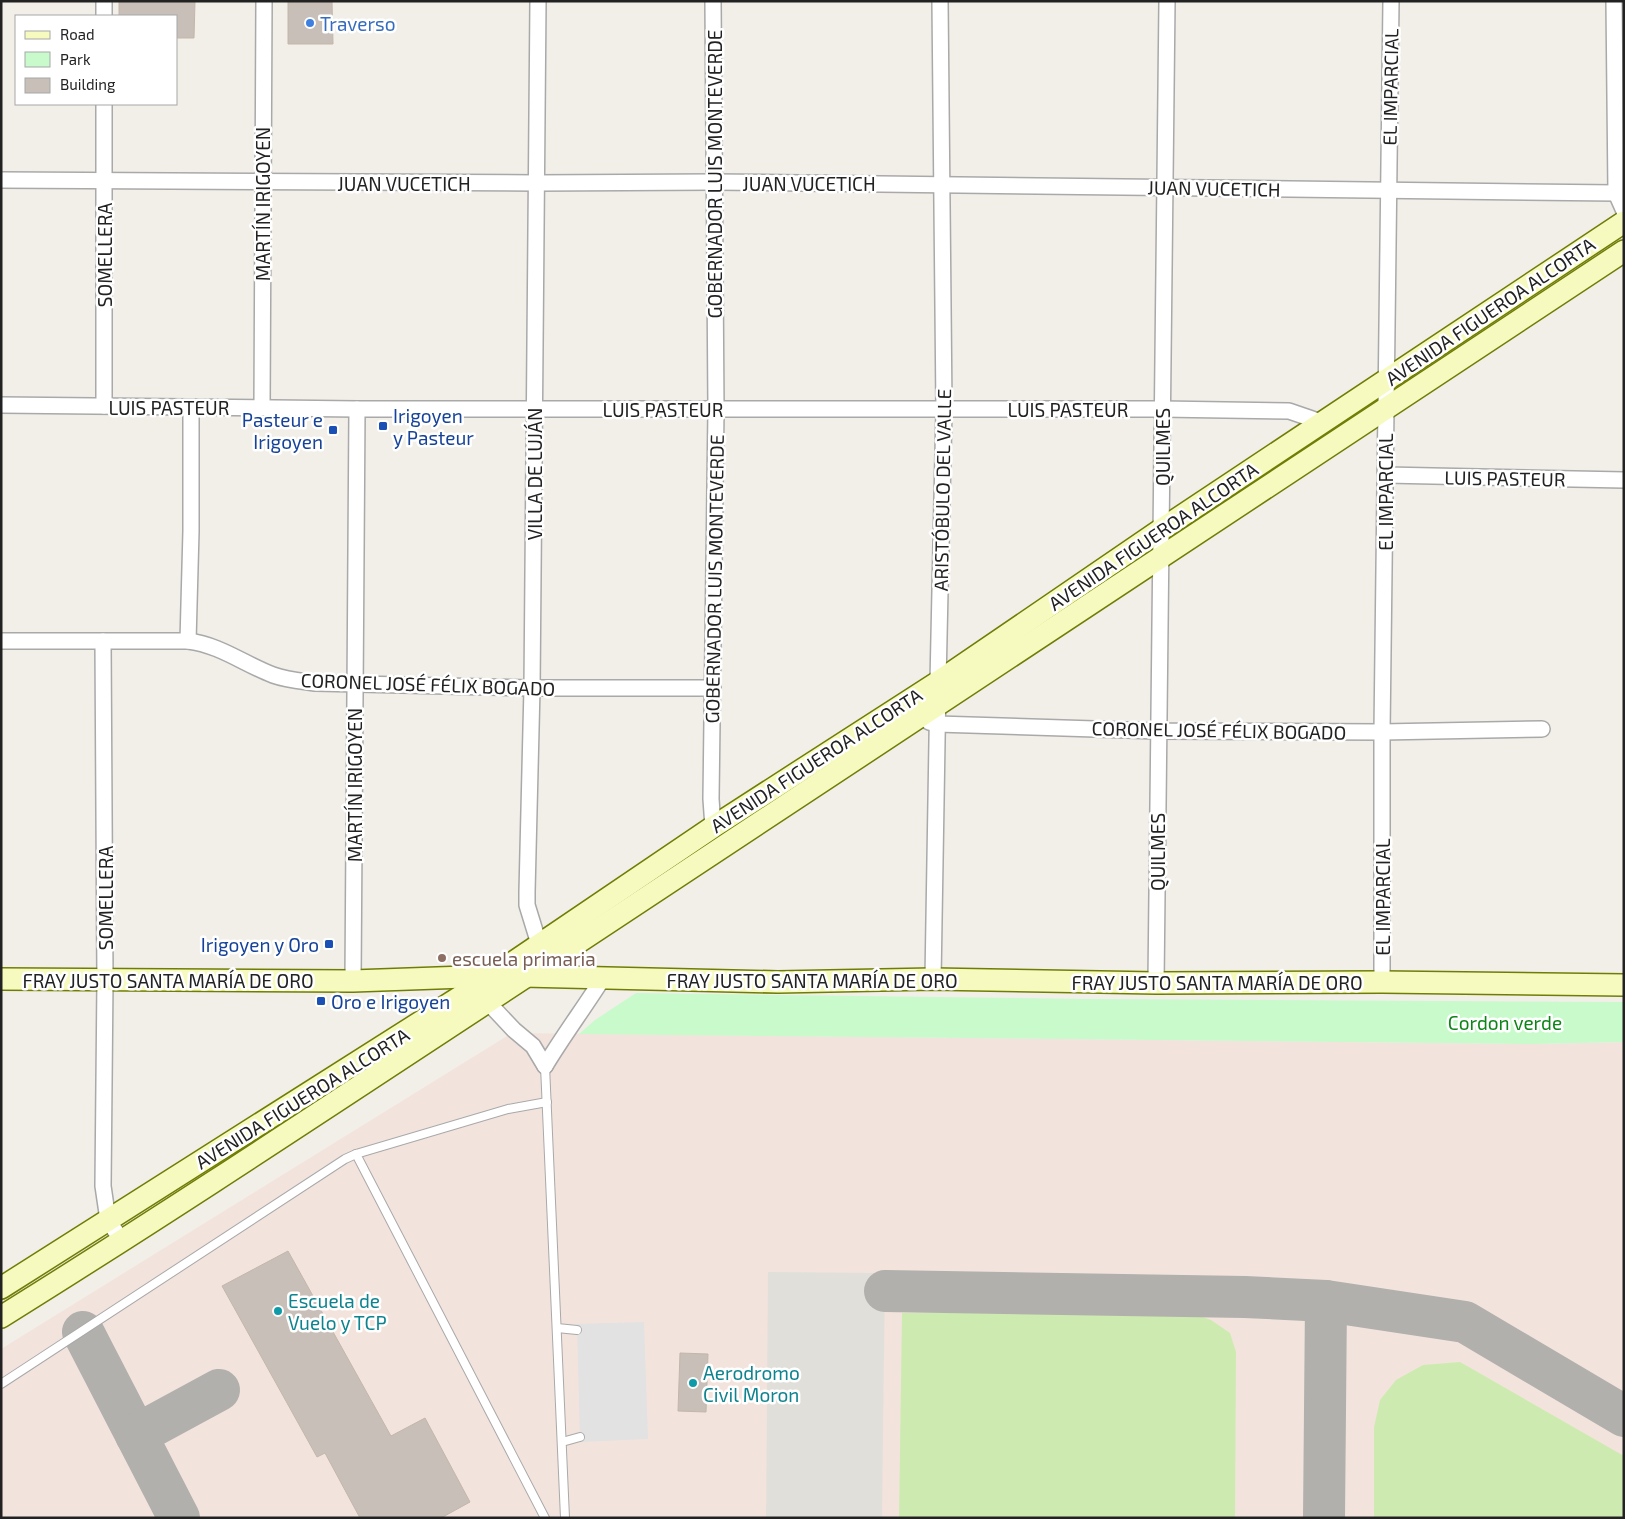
<svg xmlns="http://www.w3.org/2000/svg" width="1625" height="1519" font-family="'Exo 2',sans-serif">
	<style>
		.military { fill: #f3e3dd }
		.airport { fill: #e1dfda }
		.grass { fill: #cdebb0 }
		.park { fill: #c8facc }
		.parking { fill: #e2e2e2 }
		.lines { fill: none; stroke-linecap: round; stroke-linejoin: round }
		.taxiway { stroke: #b1b0ac; stroke-width: 42 }
		.building { fill: #c7bfb8; stroke: #c4b6ab }
		.lane-casing { stroke: #a9a9a9; stroke-width: 10 }
		.street-casing { stroke: #a9a9a9; stroke-width: 18 }
		.secondary-casing { stroke: #707d05; stroke-width: 24 }
		.lane { stroke: #fff; stroke-width: 8 }
		.street { stroke: #fff; stroke-width: 15 }
		.secondary { stroke: #f7fabf; stroke-width: 21 }
		.shop-dot { fill: #3f7fe0; stroke: #fff; stroke-width: 2 }
		.transit-dot { fill: #1a4fb4; stroke: #fff; stroke-width: 2 }
		.education-dot { fill: #8d6e63; stroke: #fff; stroke-width: 2 }
		.culture-dot { fill: #0f9aa8; stroke: #fff; stroke-width: 2 }
		.labels { text-anchor: middle; dominant-baseline: central; stroke-width: 5; stroke-linejoin: round; paint-order: stroke }
		.shop-label { font-size: 19px; fill: #366cbe; stroke: #fff; text-anchor: start }
		.street-label { font-size: 19px; fill: #222; stroke: #fff }
		.transit-label { font-size: 19px; fill: #164399; stroke: #fff; text-anchor: start }
		.education-label { font-size: 19px; fill: #785e54; stroke: #fff; text-anchor: start }
		.park-label { font-size: 19px; fill: #0c8416; stroke: #fff }
		.culture-label { font-size: 19px; fill: #0d838f; stroke: #fff; text-anchor: start }
	</style>
	<rect width="100%" height="100%" fill="#f2efe9"/>
	<!-- military -->
	<polygon class="military" points="512,1033 1535,1044 1624,1042 1624,1518 1,1518 1,1349"/>
	<!-- airport -->
	<polygon class="airport" points="768,1272 885,1273 882,1518 766,1518"/>
	<!-- grass -->
	<g class="grass">
		<polygon points="1185,1311 1211,1320 1230,1333 1236,1352 1235,1518 899,1518 902,1313"/>
		<polygon points="1460,1362 1624,1456 1624,1518 1374,1518 1374,1427 1380,1400 1396,1380 1423,1365"/>
	</g>
	<!-- park -->
	<polygon class="park" points="636,993 1087,999 1624,1002 1624,1042 1535,1044 579,1034 595,1020"/>
	<!-- parking -->
	<polygon class="parking" points="644,1322 648,1439 580,1442 577,1324"/>
	<g class="lines">
		<!-- taxiway -->
		<g class="taxiway">
			<polyline points="885,1291 1245,1297 1326,1301 1465,1322 1624,1416"/>
			<polyline points="83,1332 179,1518"/>
			<polyline points="136,1435 219,1390"/>
			<polyline points="1324,1518 1326,1301"/>
		</g>
	</g>
	<!-- building -->
	<g class="building">
		<polygon points="119,1 195,1 194,38 176,38 176,16 119,16"/>
		<polygon points="288,1 332,1 333,44 288,44"/>
		<polygon points="288,1251 391,1436 425,1418 470,1502 441,1518 360,1518 325,1453 317,1457 222,1286"/>
		<polygon points="680,1353 708,1354 706,1412 678,1411"/>
	</g>
	<g class="lines">
		<!-- lane casing -->
		<g class="lane-casing">
			<g id="lane">
				<polyline points="545,1066 565,1518"/>
				<polyline points="356,1154 545,1518"/>
				<polyline points="557,1328 577,1330"/>
				<polyline points="1,1384 345,1159 356,1154 508,1109 547,1102"/>
				<polyline points="562,1442 580,1437"/>
			</g>
		</g>
		<!-- street casing -->
		<g class="street-casing">
			<g id="street">
				<polyline points="538,1 532,688 527,892 527,905 539,944"/>
				<polyline points="713,1 716,409 711,799 713,827"/>
				<polyline points="1614,1 1616,193 1624,211"/>
				<polyline points="104,16 104,1"/>
				<polyline points="1,180 536,183 714,182 1616,193"/>
				<polyline points="1,405 357,409 1162,409 1289,411 1324,423"/>
				<polyline points="104,406 104,104"/>
				<polyline points="262,407 264,1"/>
				<polyline points="1386,475 1624,480"/>
				<path d="M1,641H188C220,645 244,664 273,675C287,680 301,681 315,683L532,688H713"/>
				<polyline points="103,641 105,980 103,1186 108,1220 122,1241"/>
				<polyline points="188,641 191,531 191,408"/>
				<polyline points="929,722 937,724 1158,731 1382,732 1542,729"/>
				<polyline points="933,979 938,682 944,409 940,1"/>
				<polyline points="353,981 357,409"/>
				<polyline points="1382,982 1382,732 1391,1"/>
				<polyline points="1156,983 1167,1"/>
				<polyline points="481,995 514,1030 533,1046 545,1066"/>
				<path d="M545,1066C563,1036 584,1008 603,978"/>
			</g>
		</g>
		<!-- secondary casing -->
		<g class="secondary-casing">
			<g id="secondary">
				<polyline points="524,976 778,982 933,979 1156,983 1382,982 1624,985"/>
				<polyline points="1,979 353,981 493,976"/>
				<polyline points="1,1288 493,976 713,827 938,682 1162,529 1624,222"/>
				<path d="M1,1317C197,1195 389,1066 582,940C931,712 1278,482 1624,251"/>
			</g>
		</g>
		<!-- lane -->
		<use href="#lane" class="lane"/>
		<!-- street -->
		<use href="#street" class="street"/>
		<!-- secondary -->
		<use href="#secondary" class="secondary"/>
	</g>
	<!-- markers -->
	<circle class="shop-dot" cx="310" cy="23" r="5"/>
	<g class="transit-dot">
		<rect x="378" y="421" width="10" height="10" rx="2.5"/>
		<rect x="328" y="425" width="10" height="10" rx="2.5"/>
		<rect x="324" y="939" width="10" height="10" rx="2.5"/>
		<rect x="316" y="996" width="10" height="10" rx="2.5"/>
	</g>
	<circle class="education-dot" cx="442" cy="958" r="5"/>
	<g class="culture-dot">
		<circle cx="278" cy="1311" r="5"/>
		<circle cx="693" cy="1383" r="5"/>
	</g>
	<g class="labels">
		<!-- shop labels -->
		<g class="shop-label">
			<text x="320" y="23">Traverso</text>
		</g>
		<!-- street labels -->
		<g class="street-label">
			<text transform="translate(1390 87) rotate(-89)">EL IMPARCIAL</text>
			<text transform="translate(714 174) rotate(-90)">GOBERNADOR LUIS MONTEVERDE</text>
			<text x="404" y="183">JUAN VUCETICH</text>
			<text x="809" y="183">JUAN VUCETICH</text>
			<text transform="translate(1214 188) rotate(1)">JUAN VUCETICH</text>
			<text transform="translate(262 204) rotate(-90)">MARTÍN IRIGOYEN</text>
			<text transform="translate(104 255) rotate(-90)">SOMELLERA</text>
			<text transform="translate(1490 311) rotate(-34)">AVENIDA FIGUEROA ALCORTA</text>
			<text x="169" y="407">LUIS PASTEUR</text>
			<text x="663" y="409">LUIS PASTEUR</text>
			<text x="1068" y="409">LUIS PASTEUR</text>
			<text transform="translate(1162 447) rotate(-90)">QUILMES</text>
			<text transform="translate(534 474) rotate(-90)">VILLA DE LUJÁN</text>
			<text transform="translate(1505 478) rotate(1)">LUIS PASTEUR</text>
			<text transform="translate(942 490) rotate(-89)">ARISTÓBULO DEL VALLE</text>
			<text transform="translate(1385 492) rotate(-90)">EL IMPARCIAL</text>
			<text transform="translate(1153 536) rotate(-34)">AVENIDA FIGUEROA ALCORTA</text>
			<text transform="translate(714 579) rotate(-89)">GOBERNADOR LUIS MONTEVERDE</text>
			<text transform="translate(428 684) rotate(2)">CORONEL JOSÉ FÉLIX BOGADO</text>
			<text transform="translate(1219 730) rotate(1)">CORONEL JOSÉ FÉLIX BOGADO</text>
			<text transform="translate(816 760) rotate(-33)">AVENIDA FIGUEROA ALCORTA</text>
			<text transform="translate(354 785) rotate(-90)">MARTÍN IRIGOYEN</text>
			<text transform="translate(1157 852) rotate(-90)">QUILMES</text>
			<text transform="translate(1382 897) rotate(-90)">EL IMPARCIAL</text>
			<text transform="translate(105 898) rotate(-90)">SOMELLERA</text>
			<text x="168" y="980">FRAY JUSTO SANTA MARÍA DE ORO</text>
			<text x="812" y="980">FRAY JUSTO SANTA MARÍA DE ORO</text>
			<text x="1217" y="982">FRAY JUSTO SANTA MARÍA DE ORO</text>
			<text transform="translate(302 1098) rotate(-32)">AVENIDA FIGUEROA ALCORTA</text>
		</g>
		<!-- transit labels -->
		<g class="transit-label">
			<text x="393" y="415">Irigoyen<tspan x="393" dy="22">y Pasteur</tspan></text>
			<text x="323" y="419" text-anchor="end">Pasteur e<tspan x="323" dy="22">Irigoyen</tspan></text>
			<text x="319" y="944" text-anchor="end">Irigoyen y Oro</text>
			<text x="331" y="1001">Oro e Irigoyen</text>
		</g>
		<!-- education labels -->
		<g class="education-label">
			<text x="452" y="958">escuela primaria</text>
		</g>
		<!-- park labels -->
		<g class="park-label">
			<text x="1505" y="1022">Cordon verde</text>
		</g>
		<!-- culture labels -->
		<g class="culture-label">
			<text x="288" y="1300">Escuela de<tspan x="288" dy="22">Vuelo y TCP</tspan></text>
			<text x="703" y="1372">Aerodromo<tspan x="703" dy="22">Civil Moron</tspan></text>
		</g>
	</g>
	<!-- border -->
	<rect width="1625" height="1519" fill="none" stroke="#222222" stroke-width="5"/>
	<!-- legend -->
	<rect x="15" y="15" width="162" height="90" fill="#ffffff" stroke="#a7a7a7"/>
	<rect x="25" y="31" width="25" height="8" fill="#f7fabf" stroke="#a7a7a7"/>
	<text x="60" y="40" font-size="15" fill="#222222">Road</text>
	<rect x="25" y="52" width="25" height="15" fill="#c8facc" stroke="#a7a7a7"/>
	<text x="60" y="65" font-size="15" fill="#222222">Park</text>
	<rect x="25" y="78" width="25" height="15" fill="#c7bfb8" stroke="#a7a7a7"/>
	<text x="60" y="90" font-size="15" fill="#222222">Building</text>
</svg>
